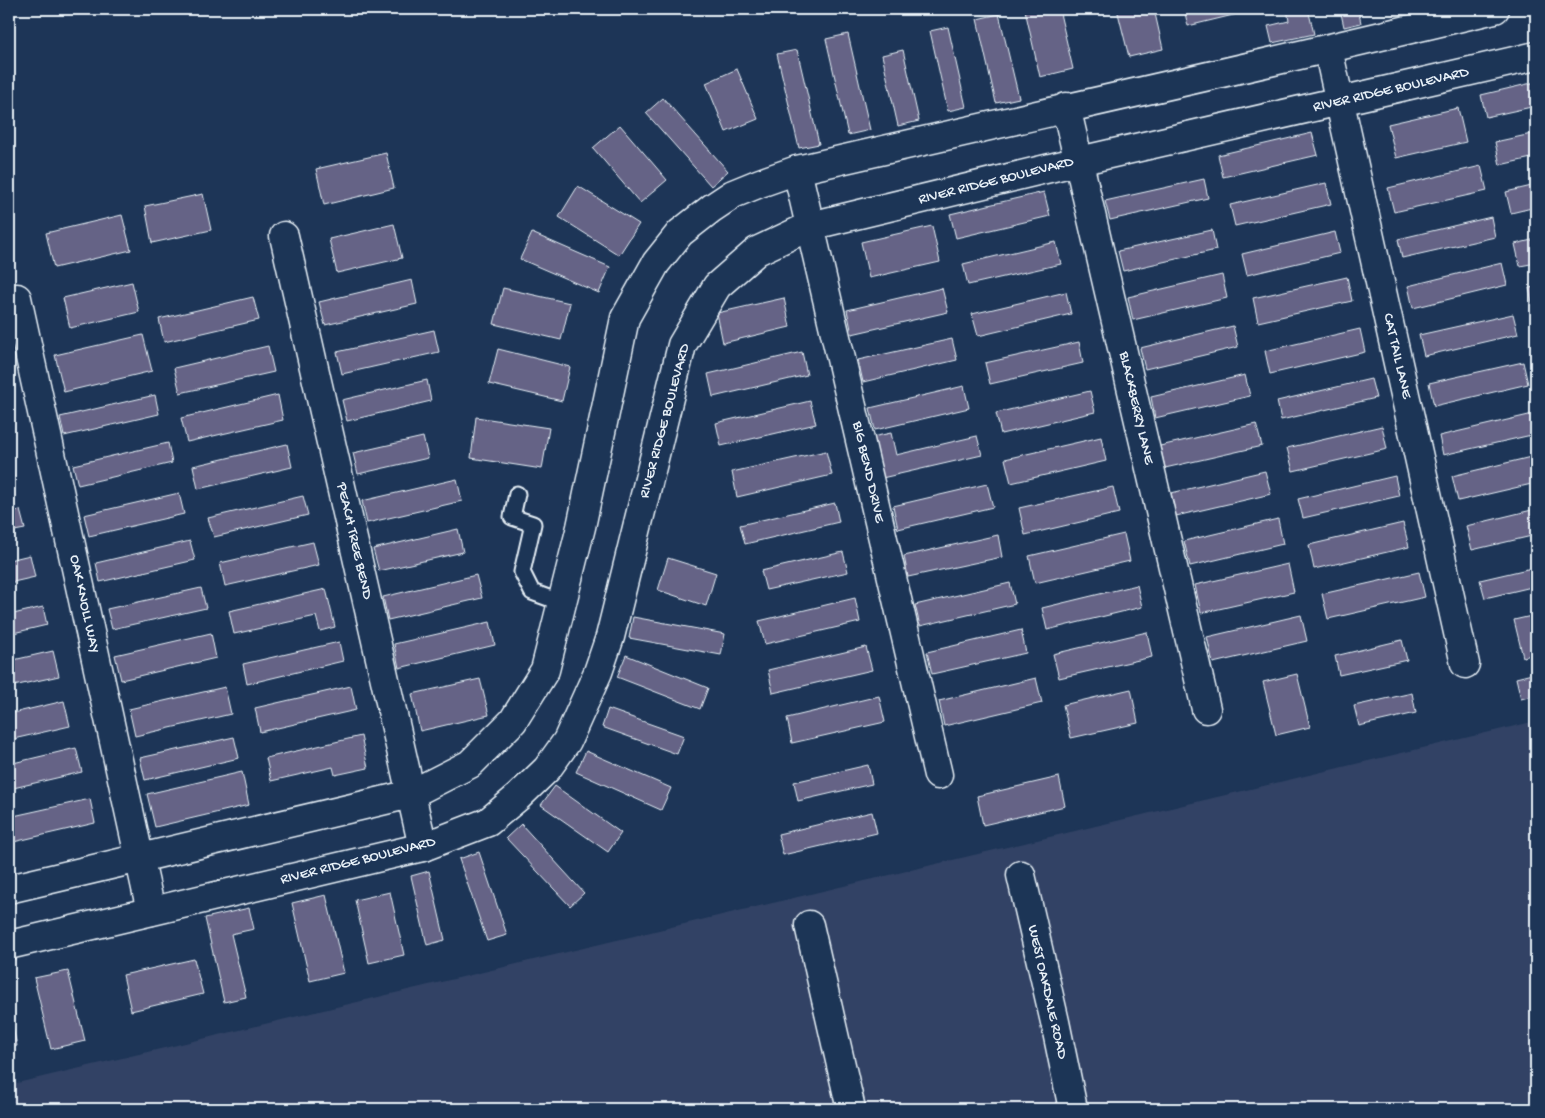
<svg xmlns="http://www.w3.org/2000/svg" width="1545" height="1118" font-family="'Gochi Hand',sans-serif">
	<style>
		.built { fill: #334365 }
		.building { fill: #656486; stroke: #e8f1f8 }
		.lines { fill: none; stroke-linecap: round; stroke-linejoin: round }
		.lane-casing { stroke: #e8f1f8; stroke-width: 19 }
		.street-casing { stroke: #e8f1f8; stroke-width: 31 }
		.lane { stroke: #1d3557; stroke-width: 15 }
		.street { stroke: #1d3557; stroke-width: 28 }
		.labels { text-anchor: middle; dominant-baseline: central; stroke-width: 4; stroke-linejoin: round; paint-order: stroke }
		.street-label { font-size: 15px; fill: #e8f1f8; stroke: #1d3557 }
	</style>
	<rect width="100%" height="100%" fill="#1d3557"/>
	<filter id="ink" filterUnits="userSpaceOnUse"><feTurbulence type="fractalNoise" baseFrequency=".02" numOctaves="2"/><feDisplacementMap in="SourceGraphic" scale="10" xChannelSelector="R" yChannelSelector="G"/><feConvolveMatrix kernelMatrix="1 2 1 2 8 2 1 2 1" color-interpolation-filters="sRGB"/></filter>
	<g filter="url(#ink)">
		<!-- built -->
		<polygon class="built" points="1536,721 1536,1109 9,1109 9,1085"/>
		<!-- building -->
		<g class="building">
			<polygon points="1029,9 1059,9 1073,69 1040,77 1025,10"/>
			<polygon points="1117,9 1154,9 1163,49 1129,57"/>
			<polygon points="1184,9 1258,9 1188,26"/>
			<polygon points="1287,9 1308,9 1314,34 1272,43 1268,26 1289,21"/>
			<polygon points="1340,9 1358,9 1361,23 1344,27"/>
			<polygon points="999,14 1019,98 996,103 977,19"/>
			<polygon points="948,27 966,107 948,111 930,31"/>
			<polygon points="848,34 870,130 848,135 826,39"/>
			<polygon points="797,50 819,144 799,148 777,54"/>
			<polygon points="903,50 919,121 898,126 882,55"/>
			<polygon points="737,69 758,119 726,132 706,83"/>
			<polygon points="1536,82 1536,106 1486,117 1481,95"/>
			<polygon points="663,98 728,171 711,186 646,113"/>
			<polygon points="1458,108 1466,142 1396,158 1388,124"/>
			<polygon points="620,125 667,180 640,203 593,148"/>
			<polygon points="1312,133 1318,155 1223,177 1218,155"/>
			<polygon points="1536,133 1536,157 1500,165 1495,142"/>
			<polygon points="386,153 394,188 324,205 316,169"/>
			<polygon points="1481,166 1487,191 1394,212 1388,188"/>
			<polygon points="1204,179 1208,198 1110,220 1105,201"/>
			<polygon points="1326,183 1331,204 1235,226 1230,205"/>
			<polygon points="1536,185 1536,207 1511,213 1506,192"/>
			<polygon points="578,186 639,224 619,255 559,217"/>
			<polygon points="1044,192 1050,216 956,238 950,214"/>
			<polygon points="203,194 211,230 152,243 145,206"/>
			<polygon points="122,215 131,250 54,268 46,233"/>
			<polygon points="1491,217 1495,237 1402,258 1398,239"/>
			<polygon points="394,224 402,258 337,273 329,239"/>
			<polygon points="932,226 940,262 869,278 861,242"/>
			<polygon points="1212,230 1216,250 1123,271 1118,251"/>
			<polygon points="1335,232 1340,253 1247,275 1242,254"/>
			<polygon points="532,233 610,267 599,293 520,259"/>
			<polygon points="1536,239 1536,263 1520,266 1515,244"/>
			<polygon points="1056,242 1061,264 968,285 963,264"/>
			<polygon points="1502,263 1507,285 1413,308 1408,286"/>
			<polygon points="1222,275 1227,298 1133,320 1128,297"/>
			<polygon points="1347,277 1352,301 1258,322 1253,298"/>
			<polygon points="412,280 417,304 325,325 319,302"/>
			<polygon points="132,282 139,312 70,328 63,298"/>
			<polygon points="1536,287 1536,311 1534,312 1529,288"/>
			<polygon points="503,288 570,303 561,340 494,324"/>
			<polygon points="942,288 948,312 852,334 847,310"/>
			<polygon points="1066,292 1071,314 978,336 972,314"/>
			<polygon points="253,297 259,320 164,342 159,319"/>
			<polygon points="784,298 790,327 723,343 717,313"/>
			<polygon points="1513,314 1518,334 1424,356 1419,335"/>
			<polygon points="1233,326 1238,347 1145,369 1140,348"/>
			<polygon points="1360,329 1365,352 1270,374 1265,351"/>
			<polygon points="434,330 439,352 342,374 337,352"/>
			<polygon points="143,335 152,371 64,392 55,355"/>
			<polygon points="952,339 957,360 863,382 858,360"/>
			<polygon points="1079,342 1083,363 990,384 985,363"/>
			<polygon points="268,346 274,372 180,393 174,368"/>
			<polygon points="498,349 570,367 562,401 489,384"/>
			<polygon points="802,352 807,375 713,397 708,374"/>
			<polygon points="1523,362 1528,384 1434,406 1429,383"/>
			<polygon points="1245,375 1250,396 1155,418 1151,397"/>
			<polygon points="1371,379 1376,398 1281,420 1277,401"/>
			<polygon points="427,380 431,401 347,421 342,400"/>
			<polygon points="964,386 969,408 875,430 870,408"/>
			<polygon points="1090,391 1095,412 1001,434 996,413"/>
			<polygon points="155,395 159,414 64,436 60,417"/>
			<polygon points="278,395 283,420 187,442 181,418"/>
			<polygon points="810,401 816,424 721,446 716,423"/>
			<polygon points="1533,414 1536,434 1443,455 1439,436"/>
			<polygon points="476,417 549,428 542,469 471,458"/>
			<polygon points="1256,424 1262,446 1165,468 1160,446"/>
			<polygon points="1382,426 1387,449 1293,471 1287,448"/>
			<polygon points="891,433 896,455 977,436 982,455 882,478 872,437"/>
			<polygon points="423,437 428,458 358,474 353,453"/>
			<polygon points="1101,437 1106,461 1011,483 1005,459"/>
			<polygon points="168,443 172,463 78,485 73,465"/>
			<polygon points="287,444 292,467 198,489 193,466"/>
			<polygon points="826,451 832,475 737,497 732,472"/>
			<polygon points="1531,457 1536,483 1458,501 1452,476"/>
			<polygon points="10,459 14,477 9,479 9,460"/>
			<polygon points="1265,471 1271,494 1176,516 1171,493"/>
			<polygon points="1395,476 1399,496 1303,518 1298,499"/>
			<polygon points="457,479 462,501 367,523 362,501"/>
			<polygon points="987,484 993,507 898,529 893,506"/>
			<polygon points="1113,487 1119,513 1025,535 1019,508"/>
			<polygon points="179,493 184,514 89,536 84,515"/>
			<polygon points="303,496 308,515 214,537 208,518"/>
			<polygon points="835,503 839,522 745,544 740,525"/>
			<polygon points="1536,509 1536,535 1472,550 1466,526"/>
			<polygon points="20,510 25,529 9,532 9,513"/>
			<polygon points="1278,519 1283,544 1190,566 1184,541"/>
			<polygon points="1403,523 1409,547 1314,569 1309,545"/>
			<polygon points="458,529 463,552 379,571 373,549"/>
			<polygon points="1124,534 1130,561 1035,583 1029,556"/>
			<polygon points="998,535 1002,557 908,577 904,556"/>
			<polygon points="190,541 195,560 100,582 96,563"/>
			<polygon points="313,542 319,565 225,586 220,563"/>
			<polygon points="843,552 848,572 766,590 761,571"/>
			<polygon points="30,555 35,577 9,583 9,560"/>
			<polygon points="668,558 716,573 706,606 658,590"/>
			<polygon points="1288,564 1294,592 1201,613 1195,585"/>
			<polygon points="1536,567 1536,586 1485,598 1480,580"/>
			<polygon points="1419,572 1425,597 1328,619 1322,594"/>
			<polygon points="476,575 482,598 388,620 383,597"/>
			<polygon points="1010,583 1015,604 920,626 915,605"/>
			<polygon points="1137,585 1142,607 1047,630 1042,608"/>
			<polygon points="201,588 206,608 112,629 107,609"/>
			<polygon points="326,589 335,627 320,631 316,616 234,634 229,611"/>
			<polygon points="855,598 860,622 765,644 759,621"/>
			<polygon points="43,607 47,625 9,634 9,615"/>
			<polygon points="1301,615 1307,641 1213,663 1207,637"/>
			<polygon points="1536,615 1536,654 1523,657 1514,620"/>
			<polygon points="633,617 725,634 721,655 629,638"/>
			<polygon points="490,622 495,645 399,668 394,644"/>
			<polygon points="1021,630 1026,653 932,674 927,652"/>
			<polygon points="1147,632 1152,657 1059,678 1053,654"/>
			<polygon points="211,633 216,658 121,680 115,655"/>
			<polygon points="1402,640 1407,660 1339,675 1335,656"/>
			<polygon points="339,642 343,661 247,684 243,664"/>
			<polygon points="866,647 872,670 773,693 768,670"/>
			<polygon points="53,651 59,676 9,687 9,661"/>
			<polygon points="626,655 708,688 700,709 617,677"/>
			<polygon points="1536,673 1536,695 1521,699 1516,678"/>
			<polygon points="1297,674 1310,727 1276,735 1263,682"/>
			<polygon points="1036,678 1042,703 944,726 939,701"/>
			<polygon points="480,679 489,715 420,731 412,694"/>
			<polygon points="351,686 356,710 260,732 255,708"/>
			<polygon points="225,687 231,714 135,736 129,709"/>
			<polygon points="1131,689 1138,723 1071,738 1063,705"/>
			<polygon points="1412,693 1416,713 1359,726 1354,706"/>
			<polygon points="879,696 885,722 792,743 787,718"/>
			<polygon points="64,701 70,726 9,740 9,714"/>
			<polygon points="608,709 684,736 677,754 602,727"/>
			<polygon points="361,736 368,768 335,775 333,767 271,781 266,758"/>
			<polygon points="234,737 239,758 145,780 140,758"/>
			<polygon points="76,748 82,772 9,789 9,764"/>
			<polygon points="586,751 671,788 661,810 576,772"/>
			<polygon points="868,765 872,784 798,801 794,782"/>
			<polygon points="242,772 249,805 155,827 147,794"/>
			<polygon points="1059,777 1065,806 983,825 977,796"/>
			<polygon points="555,786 621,833 608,852 541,805"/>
			<polygon points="90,799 95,823 9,843 9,817"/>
			<polygon points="872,812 877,833 783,855 778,834"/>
			<polygon points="521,824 584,893 570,906 506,838"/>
			<polygon points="479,852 507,935 487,941 459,859"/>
			<polygon points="429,871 445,940 427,945 411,876"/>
			<polygon points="390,892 404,955 369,963 355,900"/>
			<polygon points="326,895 344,973 310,981 292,903"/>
			<polygon points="249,908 254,929 231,934 246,997 224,1002 205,918"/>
			<polygon points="194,959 203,994 131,1011 123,975"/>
			<polygon points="68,971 85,1041 51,1049 34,978"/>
			<polygon points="9,1010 17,1046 9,1048"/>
		</g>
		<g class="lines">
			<!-- lane casing -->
			<g class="lane-casing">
				<polyline id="lane" points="517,494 512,517 533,524 522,572 532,592 562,603"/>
			</g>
			<!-- street casing -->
			<g class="street-casing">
				<g id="street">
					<polyline points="1328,49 1465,664"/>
					<polyline points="1066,107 1206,709"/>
					<polyline points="797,170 938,775"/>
					<polyline points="284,236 423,847"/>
					<polyline points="17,298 151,911"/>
					<polyline points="1021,875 1055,1022 1073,1109"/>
					<path d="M9,889L411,794L470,764L513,721L545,670L581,527L625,318L656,263L680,233L712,208L733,194L760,183L797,170C1030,116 1263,65 1495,9"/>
					<polyline points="809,925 851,1109"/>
					<polyline points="9,945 423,847 488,822 518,797 547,769 567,741 598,672 610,637 682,345 717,286 757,251 810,226 1079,161 1536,56"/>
				</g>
			</g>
			<!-- lane -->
			<use href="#lane" class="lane"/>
			<!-- street -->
			<use href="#street" class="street"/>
		</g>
	</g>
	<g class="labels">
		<!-- street labels -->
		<g class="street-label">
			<text transform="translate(1391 90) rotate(-13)">RIVER RIDGE BOULEVARD</text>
			<text transform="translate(996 181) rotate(-14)">RIVER RIDGE BOULEVARD</text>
			<text transform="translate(1397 356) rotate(77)">CAT TAIL LANE</text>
			<text transform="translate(1136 408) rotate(77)">BLACKBERRY LANE</text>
			<text transform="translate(665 421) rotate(-75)">RIVER RIDGE BOULEVARD</text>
			<text transform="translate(868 472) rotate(77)">BIG BEND DRIVE</text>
			<text transform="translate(354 541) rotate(77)">PEACH TREE BEND</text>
			<text transform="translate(84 604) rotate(78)">OAK KNOLL WAY</text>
			<text transform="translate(358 861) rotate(-14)">RIVER RIDGE BOULEVARD</text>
			<text transform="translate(1047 992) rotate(77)">WEST OAKDALE ROAD</text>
		</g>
	</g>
	<!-- margin -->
	<rect width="1545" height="1118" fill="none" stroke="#1d3557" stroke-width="30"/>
	<rect x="15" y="15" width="1515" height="1088" fill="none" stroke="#e8f1f8" stroke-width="2" filter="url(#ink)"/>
</svg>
